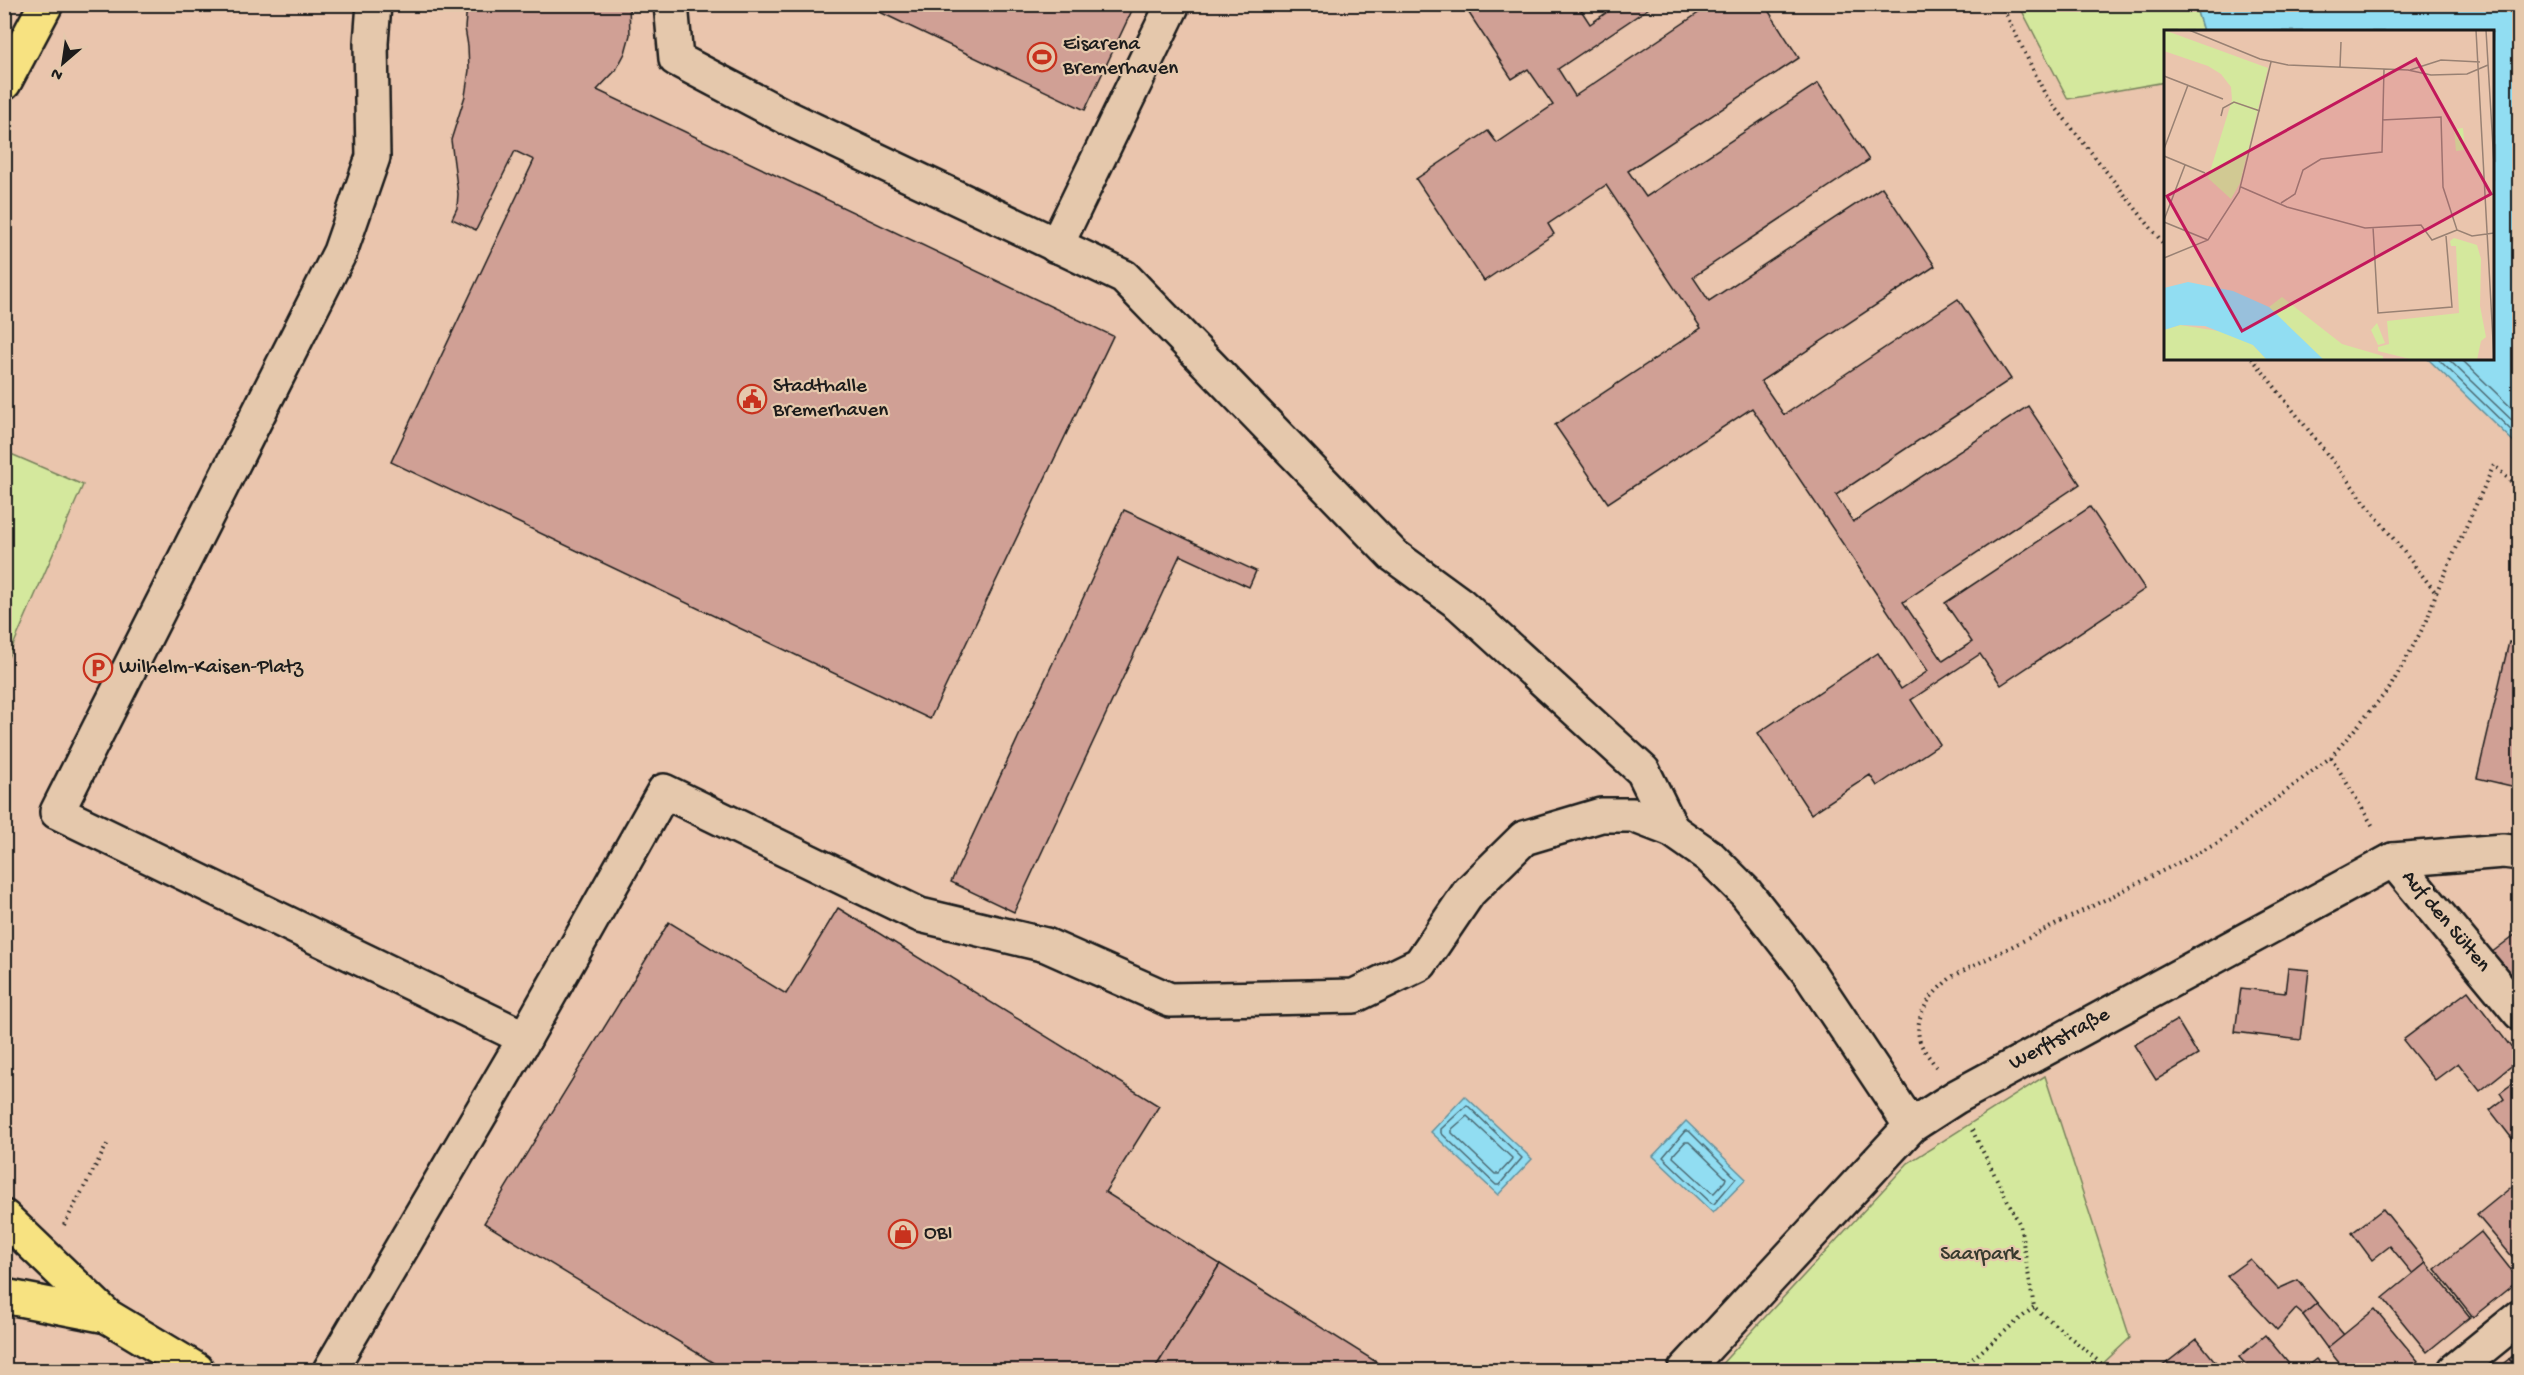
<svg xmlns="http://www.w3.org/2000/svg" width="2524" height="1375" font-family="'Gochi Hand',sans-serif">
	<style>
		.green { fill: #d4e89d; stroke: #78825c; stroke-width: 1.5 }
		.water { fill: #91ddf2; stroke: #62909c; stroke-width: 1.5 }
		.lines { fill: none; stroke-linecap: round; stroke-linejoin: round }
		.shore { stroke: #4b6972; stroke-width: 1.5 }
		.building { fill: #d0a095; stroke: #1c1c1c; stroke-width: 1.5 }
		.minor-casing { stroke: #1c1c1c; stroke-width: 38 }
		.major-casing { stroke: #1c1c1c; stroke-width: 38 }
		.path { stroke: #1c1c1c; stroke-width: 4; stroke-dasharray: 1.5 4.5; stroke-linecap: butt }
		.minor { stroke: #e5c8ac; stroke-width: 33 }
		.major { stroke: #f7e281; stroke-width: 33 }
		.labels { text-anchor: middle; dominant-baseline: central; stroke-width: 4.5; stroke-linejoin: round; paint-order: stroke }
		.poi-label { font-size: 21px; fill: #1c1c1c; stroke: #e5c8ac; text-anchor: start }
		.street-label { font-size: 21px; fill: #1c1c1c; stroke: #e5c8ac }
		.park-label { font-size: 21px; fill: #383b2f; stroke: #e5c8ac }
		.inset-road { fill: none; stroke: #988173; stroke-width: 1.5 }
		.view { fill: #c2185b; fill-opacity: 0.15; stroke: #c2185b; stroke-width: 3 }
		.inset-edge { fill: none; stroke: #1c1c1c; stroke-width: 3 }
	</style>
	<rect width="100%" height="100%" fill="#eac5ad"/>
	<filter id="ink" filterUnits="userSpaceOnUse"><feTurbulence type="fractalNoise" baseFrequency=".0167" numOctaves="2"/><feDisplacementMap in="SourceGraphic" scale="12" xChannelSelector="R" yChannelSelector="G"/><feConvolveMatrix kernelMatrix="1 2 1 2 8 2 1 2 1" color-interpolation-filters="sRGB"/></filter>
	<g filter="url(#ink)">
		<!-- green -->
		<g class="green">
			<polygon points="2019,5 2195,5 2203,31 2166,32 2165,82 2068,99"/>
			<polygon points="11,454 83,485 5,664 4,470"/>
			<polygon points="2045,1076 2130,1338 2096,1370 1716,1370 1908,1163"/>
		</g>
		<!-- water -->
		<g class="water">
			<polygon points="2195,5 2519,5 2519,447 2428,359 2492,358 2492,32 2203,31"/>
			<polygon points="1465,1096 1532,1159 1498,1195 1431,1132"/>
			<polygon points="1686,1121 1746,1179 1713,1213 1653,1156"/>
		</g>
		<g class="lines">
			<!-- shore -->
			<g class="shore">
				<polyline points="2437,358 2520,439"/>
				<polyline points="2447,358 2520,428"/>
				<polyline points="2460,358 2520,416"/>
				<polygon points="1467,1105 1522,1158 1499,1185 1496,1185 1441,1133 1441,1129"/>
				<polygon points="1467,1116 1512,1158 1511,1161 1499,1174 1495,1174 1452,1133 1452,1129"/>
				<polygon points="1685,1131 1689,1131 1736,1178 1714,1204 1711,1203 1663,1157"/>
				<polygon points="1685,1142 1689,1142 1726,1178 1725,1181 1714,1193 1711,1192 1673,1157 1674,1154"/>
			</g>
		</g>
		<!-- building -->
		<g class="building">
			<polygon points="467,4 629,4 630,35 625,53 616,70 597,90 1113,336 930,719 391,462 534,160 515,151 476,230 452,219 457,208 458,194 451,140 465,96 469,70 468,46 465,28"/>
			<polygon points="863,4 1135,4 1085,110"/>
			<polygon points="1463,4 1577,4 1590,24 1619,4 1655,4 1558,69 1575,96 1712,4 1764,4 1799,58 1628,171 1646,197 1818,83 1869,160 1693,277 1709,301 1882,187 1935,266 1761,381 1784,415 1958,299 2011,379 1836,495 1853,522 2028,406 2080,484 1903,602 1943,661 1972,642 1945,603 2090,507 2145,589 2001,685 1980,654 1911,700 1940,744 1877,786 1870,775 1811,814 1758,733 1878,653 1901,689 1928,671 1752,408 1608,503 1555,425 1701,328 1606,185 1548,224 1554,234 1484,281 1416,179 1488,131 1497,143 1553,105 1528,69 1512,79"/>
			<polygon points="1124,510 1256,571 1249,587 1180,555 1014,912 951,882"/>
			<polygon points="2509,642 2520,645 2520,788 2477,778"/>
			<polygon points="838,908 1159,1106 1105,1192 1220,1264 1154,1370 725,1370 484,1223 669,922 786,994"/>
			<polygon points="2520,931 2520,988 2491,953"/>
			<polygon points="2288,968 2309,970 2301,1040 2235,1032 2241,988 2285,993"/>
			<polygon points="2468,991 2520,1059 2480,1091 2458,1063 2435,1080 2403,1040"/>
			<polygon points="2177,1020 2198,1055 2156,1080 2134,1045"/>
			<polygon points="2520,1078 2520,1144 2517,1145 2490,1110 2504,1099 2500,1093"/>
			<polygon points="2520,1180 2520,1266 2477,1215"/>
			<polygon points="2383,1209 2426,1263 2413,1274 2390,1246 2372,1260 2352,1233"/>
			<polygon points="2481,1232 2519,1280 2473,1317 2435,1269"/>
			<polygon points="2250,1259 2278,1289 2298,1280 2317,1303 2303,1315 2296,1309 2277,1330 2227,1276"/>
			<polygon points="2426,1263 2470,1317 2427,1352 2383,1298"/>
			<polygon points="1220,1264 1389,1370 1154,1370"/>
			<polygon points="2317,1303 2344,1335 2327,1348 2303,1315"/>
			<polygon points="2375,1309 2418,1361 2407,1370 2345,1370 2327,1348"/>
			<polygon points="2265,1335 2294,1370 2251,1370 2239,1357"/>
			<polygon points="2197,1339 2222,1370 2161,1370 2160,1368"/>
			<polygon points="2520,1351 2520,1370 2518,1370 2509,1359"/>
			<polygon points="2316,1359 2326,1370 2302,1370"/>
			<polygon points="2509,1359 2518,1370 2495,1370"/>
		</g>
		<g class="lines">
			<!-- minor casing -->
			<g class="minor-casing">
				<g id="minor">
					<polyline points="374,4 371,43 373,157 340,252 57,812 525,1038"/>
					<polyline points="671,4 676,59 786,117 1124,277 1393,555 1460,604 1643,771 1672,830"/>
					<polyline points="1056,246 1173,4"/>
					<polyline points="2393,860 2520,1013"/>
					<polyline points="330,1370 525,1038 664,791 920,915 1046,945 1170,1000 1354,996 1420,964 1469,892 1524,838 1601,815 1633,815 1672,830 1709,856 1746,893 1809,973 1911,1126"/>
					<polyline points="1685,1370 1911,1126 1956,1097 2393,860 2503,851 2520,853"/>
					<polyline points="2455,1370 2520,1317"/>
				</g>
			</g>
			<!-- major casing -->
			<g class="major-casing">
				<g id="major">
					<polyline points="4,83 46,4"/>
					<polyline points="4,1217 107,1316 197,1370"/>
					<polyline points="4,1296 107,1316"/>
				</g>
			</g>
			<!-- path -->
			<g class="path">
				<polyline points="2001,4 2045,94 2166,247"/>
				<polyline points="2252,358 2436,593"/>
				<polyline points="2331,757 2374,828"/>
				<path d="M1936,1067C1931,1059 1923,1050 1920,1042C1912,1014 1933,992 1953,976L2218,843L2331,757L2389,689L2410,652L2427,620L2436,593L2494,465L2520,490"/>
				<polyline points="1972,1130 2020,1225 2034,1307 2109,1370"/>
				<polyline points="64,1225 109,1141"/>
				<polyline points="702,1370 708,1360"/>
				<polyline points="1959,1370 2034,1307"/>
			</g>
			<!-- minor -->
			<use href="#minor" class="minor"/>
			<!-- major -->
			<use href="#major" class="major"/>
		</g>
	</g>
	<!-- icons -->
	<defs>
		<g id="stadium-ring" transform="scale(1.5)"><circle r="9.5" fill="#e5c8ac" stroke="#c8321e" stroke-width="1.5"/><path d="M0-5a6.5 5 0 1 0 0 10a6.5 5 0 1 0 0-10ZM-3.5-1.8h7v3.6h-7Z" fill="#c8321e"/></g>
		<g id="civic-ring" transform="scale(1.5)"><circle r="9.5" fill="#e5c8ac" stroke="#c8321e" stroke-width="1.5"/><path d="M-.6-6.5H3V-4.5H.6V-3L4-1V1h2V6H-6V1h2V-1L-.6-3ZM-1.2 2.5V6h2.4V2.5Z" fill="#c8321e"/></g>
		<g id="parking-ring" transform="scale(1.5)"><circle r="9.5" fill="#e5c8ac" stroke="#c8321e" stroke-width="1.5"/><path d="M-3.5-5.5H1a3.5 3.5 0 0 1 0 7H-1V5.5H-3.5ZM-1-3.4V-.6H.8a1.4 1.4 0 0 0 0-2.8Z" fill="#c8321e"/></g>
		<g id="shop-ring" transform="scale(1.5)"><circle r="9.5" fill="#e5c8ac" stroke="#c8321e" stroke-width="1.5"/><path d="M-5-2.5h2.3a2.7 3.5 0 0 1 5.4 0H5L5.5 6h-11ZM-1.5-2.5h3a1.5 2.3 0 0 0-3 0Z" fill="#c8321e"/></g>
	</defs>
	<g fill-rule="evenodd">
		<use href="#stadium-ring" x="1042" y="57"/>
		<use href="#civic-ring" x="752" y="399"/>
		<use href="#parking-ring" x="98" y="668"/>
		<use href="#shop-ring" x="903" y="1234"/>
	</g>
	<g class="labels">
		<!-- poi labels -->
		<g class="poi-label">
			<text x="1063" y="45">Eisarena<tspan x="1063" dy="24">Bremerhaven</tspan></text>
			<text x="773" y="387">Stadthalle<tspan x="773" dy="24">Bremerhaven</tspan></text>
			<text x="119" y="668">Wilhelm-Kaisen-Platz</text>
			<text x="924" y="1234">OBI</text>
		</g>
		<!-- street labels -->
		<g class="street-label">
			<text transform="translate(2445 922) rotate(50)">Auf den Sülten</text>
			<text transform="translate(2060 1040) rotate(-28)">Werftstraße</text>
		</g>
		<!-- park labels -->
		<g class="park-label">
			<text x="1980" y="1255">Saarpark</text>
		</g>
	</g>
	<!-- overview -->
	<g transform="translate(2164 30)">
		<rect width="330" height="330" fill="#eac5ad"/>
		<path d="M0,0L104,38L76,153L67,169L44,148L68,70L67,57L57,44L44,36L0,21ZM299,98L301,120L292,121L290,99ZM290,208L313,215L317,229L316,276L322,307L317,311L313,330L246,329L214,321V317L225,314L223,291L295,283L292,216H287L286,211ZM118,267L178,314L219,326V330H159L105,277ZM213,293L221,313L214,315L207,300ZM16,295L67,303L89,315L103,330H0V300Z" fill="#d4e89d"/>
		<path d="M24,252L69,261L105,277L160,330H103L89,315L41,296L16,295L0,300V258Z" fill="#91ddf2"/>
		<path class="inset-road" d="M25,0L96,29L124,35L244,40L267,45L303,44L324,35M312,0L330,329M322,0L330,134M176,37L177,12M246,40L277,30L316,32M0,46L59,69M57,86L59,78L70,72L96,81M218,90L277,87L279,157L293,200L308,206L330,203M0,119L24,55M0,126L41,143M77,157L123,177L201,198L257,195L268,210L293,200M117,173L131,164L139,140L157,129L218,122L220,39M0,190L21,135M0,192L44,210M209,197L214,283L288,277L282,206M0,228L44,210L75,162L107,32"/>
		<path class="view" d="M252,29L327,164L78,301L3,166Z"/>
		<rect width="330" height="330" class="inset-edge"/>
	</g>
	<!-- margin -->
	<rect width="2524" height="1375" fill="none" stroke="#e5c8ac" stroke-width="24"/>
	<rect x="12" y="12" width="2500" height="1351" fill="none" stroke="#1c1c1c" stroke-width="2" filter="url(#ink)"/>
	<!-- north arrow -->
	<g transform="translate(63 63) rotate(209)" stroke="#e5c8ac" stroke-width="4.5" paint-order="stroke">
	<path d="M0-4.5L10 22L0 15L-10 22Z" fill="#1c1c1c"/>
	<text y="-9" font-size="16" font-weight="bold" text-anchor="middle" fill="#1c1c1c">N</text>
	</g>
</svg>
